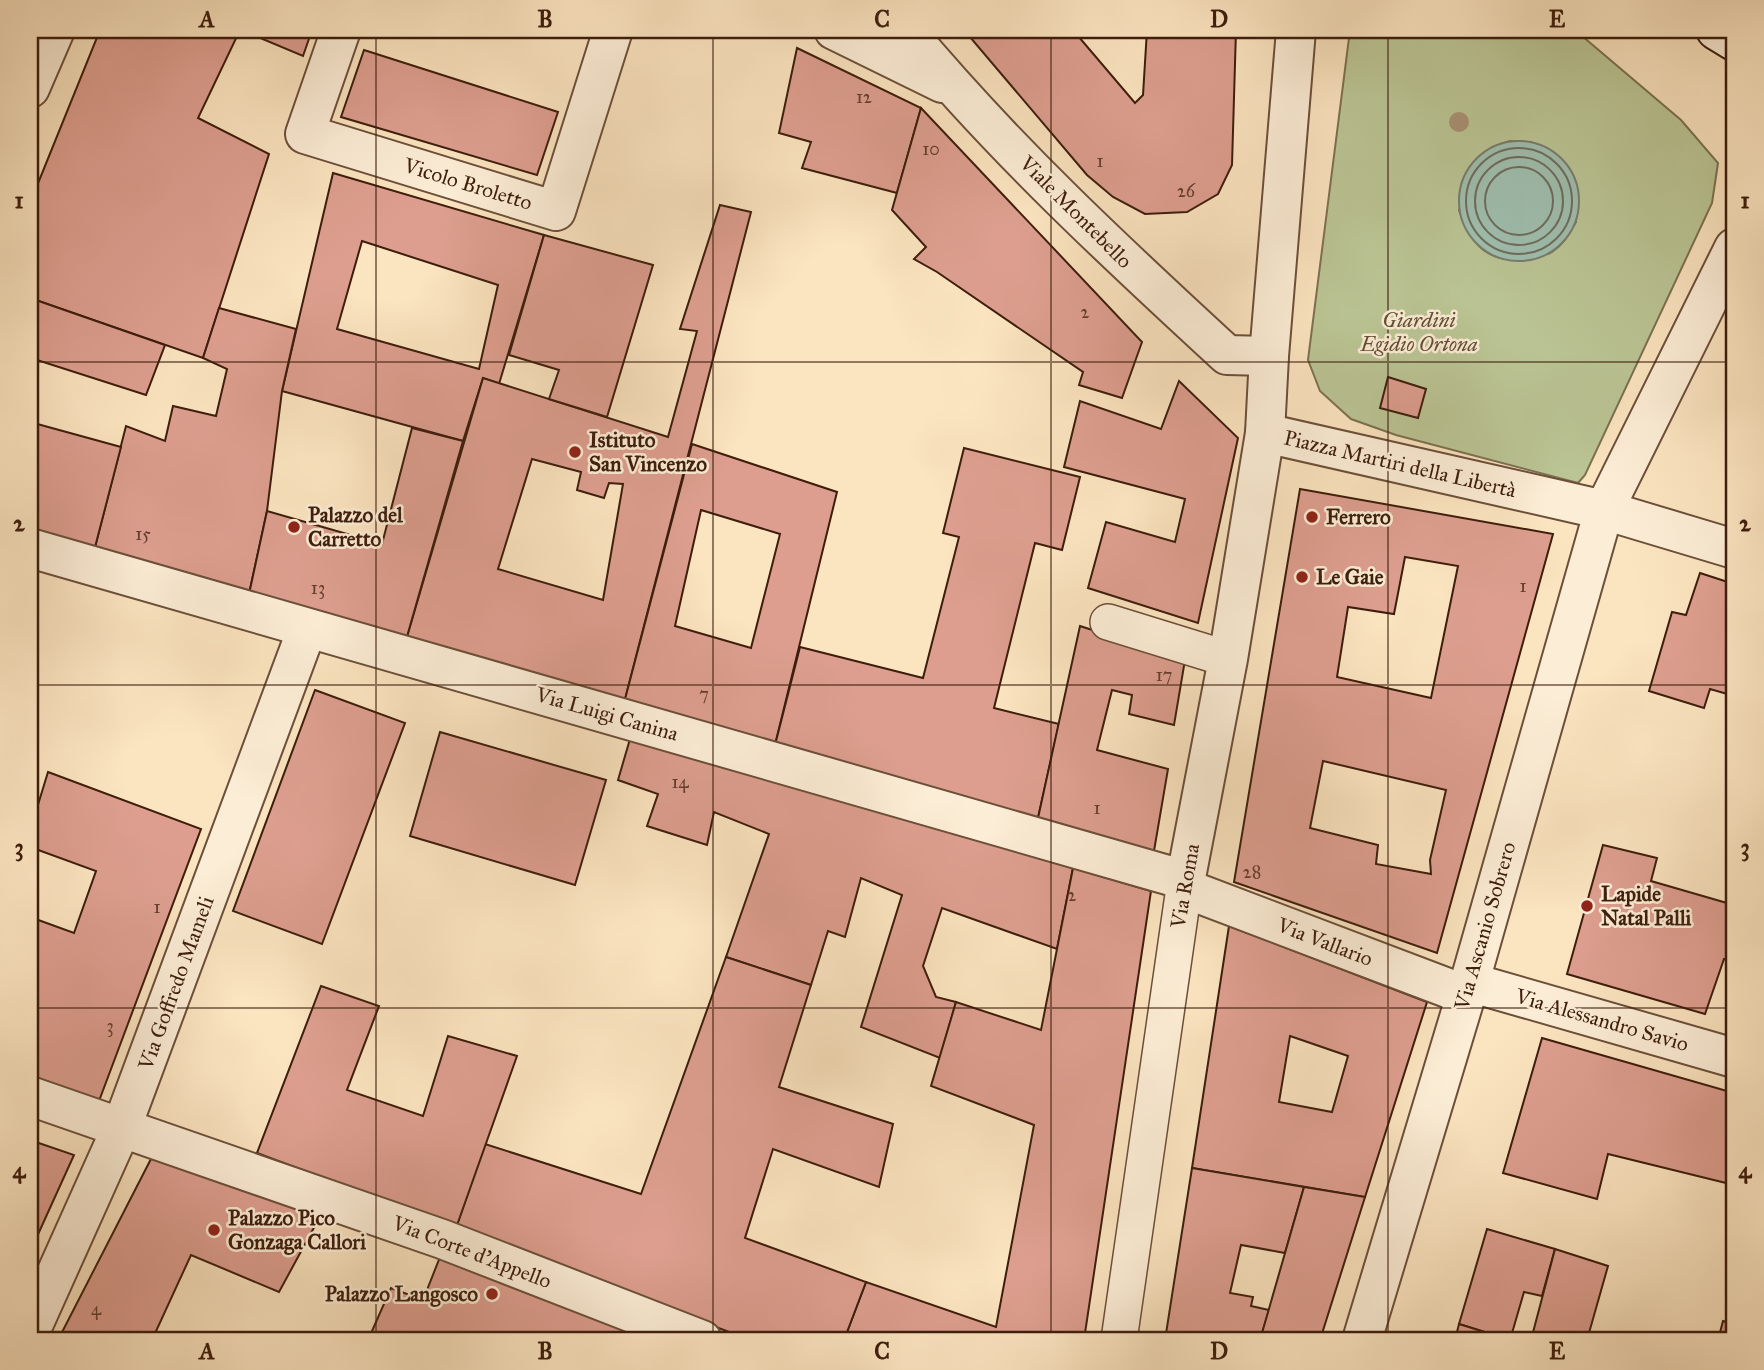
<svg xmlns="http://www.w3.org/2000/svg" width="1764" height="1370" font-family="'IM FELL Great Primer',serif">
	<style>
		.green { fill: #bbc595; stroke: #7c7150; stroke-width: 2; fill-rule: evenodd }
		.water { fill: #9fbfaf; stroke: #787e6e; stroke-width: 2 }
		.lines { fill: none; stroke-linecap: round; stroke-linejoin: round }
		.shore { stroke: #6e6e5e; stroke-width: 2 }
		.building { fill: #dd9e8f; stroke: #3d1d0c; stroke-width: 2; fill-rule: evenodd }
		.pedestrian-casing { stroke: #6c4f39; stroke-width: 38 }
		.minor-casing { stroke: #6c4f39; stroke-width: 42 }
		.secondary-casing { stroke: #3d1d0c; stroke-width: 42 }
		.pedestrian { stroke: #fcedd6; stroke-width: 35 }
		.minor { stroke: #fcedd6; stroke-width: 38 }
		.secondary { stroke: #fcedd6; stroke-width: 38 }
		.tree { fill: #a79274 }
		.grid { fill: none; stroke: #3d1d0c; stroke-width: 2; stroke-opacity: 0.55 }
		.poi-dot { fill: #8f2418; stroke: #fcedd6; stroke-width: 2.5 }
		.labels { text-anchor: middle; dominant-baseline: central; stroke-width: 5; stroke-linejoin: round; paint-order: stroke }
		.number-label { font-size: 18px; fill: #653d2d }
		.street-label { font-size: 21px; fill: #3d1d0c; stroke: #fcedd6 }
		.park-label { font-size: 21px; font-style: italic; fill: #634f35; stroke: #fcedd6 }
		.poi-label { font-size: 21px; font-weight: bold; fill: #3d1d0c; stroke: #fcedd6; text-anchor: start }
		.neatline { fill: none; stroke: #3d1d0c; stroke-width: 2.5 }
		.grid-label { font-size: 23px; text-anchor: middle; font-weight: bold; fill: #3d1d0c }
	</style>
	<rect width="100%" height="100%" fill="#fbe4c0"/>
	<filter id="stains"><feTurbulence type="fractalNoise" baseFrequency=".00286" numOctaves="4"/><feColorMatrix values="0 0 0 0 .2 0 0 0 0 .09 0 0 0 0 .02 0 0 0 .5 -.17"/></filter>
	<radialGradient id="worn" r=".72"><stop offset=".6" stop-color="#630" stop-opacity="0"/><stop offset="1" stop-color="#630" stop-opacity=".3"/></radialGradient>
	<!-- green -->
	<path class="green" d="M1350,30H1575L1681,120L1718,163L1712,203L1585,475L1578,483L1396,435L1351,419L1320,391L1308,360ZM1510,141L1531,142L1576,222C1569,234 1564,244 1552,252C1546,256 1534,257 1526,258C1489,265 1470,244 1459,210L1492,147Z"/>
	<!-- water -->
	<circle class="water" cx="1519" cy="201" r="60"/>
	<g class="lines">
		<!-- shore -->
		<g class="shore">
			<circle cx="1519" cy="201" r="53"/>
			<circle cx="1519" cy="201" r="44"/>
			<circle cx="1519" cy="201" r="34"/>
		</g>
	</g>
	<!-- building -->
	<g class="building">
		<polygon points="100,30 240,30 198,118 269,154 203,358 30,298 30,203"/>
		<polygon points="241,30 312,30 303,56"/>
		<polygon points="964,30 1073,30 1135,103 1143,95 1147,30 1236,30 1232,165 1218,194 1187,212 1145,214 1113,197 1087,175"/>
		<polygon points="797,48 921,108 897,193 802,168 811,142 779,133"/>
		<polygon points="364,50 558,112 537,175 341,117"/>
		<polygon points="921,108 1142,342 1122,398 1079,385 1083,372 937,272 914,259 926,247 892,210"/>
		<path d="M333,173L544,235L499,384L483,378L463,441L282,391ZM362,241L498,285L479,369L337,329Z"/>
		<path d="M720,205L751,212L624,703L406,640L483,378L668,437L697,331L680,329ZM532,459L581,472L577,490L604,498L609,483L623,484L603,600L498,569Z"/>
		<polygon points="544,235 653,265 607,417 549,399 559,370 509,355"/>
		<polygon points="30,298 165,345 146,395 34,359 30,372"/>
		<polygon points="219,308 296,329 282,391 267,511 249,594 94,551 126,426 165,441 173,406 216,416 227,369 203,358"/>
		<polygon points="1388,377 1426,389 1418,418 1380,408"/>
		<polygon points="1179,381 1238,438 1198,623 1088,588 1106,522 1175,542 1185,499 1064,467 1080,401 1161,429"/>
		<polygon points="30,422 121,447 94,551 30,533"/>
		<polygon points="412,428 463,441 406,640 249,594 267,511 382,544"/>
		<path d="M692,444L837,492L774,749L624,703ZM701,510L780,534L751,648L675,626Z"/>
		<polygon points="964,448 1080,477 1062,550 1035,543 994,708 1059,724 1038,818 774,749 800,647 923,678 959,537 943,533"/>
		<path d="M1300,489L1553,534L1437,953L1234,882ZM1405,557L1458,566L1431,698L1337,677L1348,607L1394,614ZM1323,761L1446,790L1430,860L1431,874L1376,864L1378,845L1310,828Z"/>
		<polygon points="1700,573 1734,584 1734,696 1710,689 1704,708 1649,691 1672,612 1686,615"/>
		<polygon points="1080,626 1185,660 1174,725 1129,714 1132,695 1112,690 1097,750 1168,769 1154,851 1038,818"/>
		<polygon points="315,690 405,723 322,944 233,911"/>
		<polygon points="440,732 606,780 575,885 410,836"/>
		<polygon points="630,739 1073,868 1057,949 942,908 923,966 936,997 956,1002 940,1058 861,1027 902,895 861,878 845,937 828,931 811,985 726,957 769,834 714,812 707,845 647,826 658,794 618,780"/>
		<polygon points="48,772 201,829 99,1101 30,1075 30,917 74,933 96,871 30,847 30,831"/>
		<polygon points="1603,845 1657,858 1651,881 1727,903 1734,893 1734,962 1724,959 1705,1014 1567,974"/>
		<polygon points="1073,868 1151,891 1084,1340 844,1340 866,1282 996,1327 1034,1125 931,1086 956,1002 1041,1030"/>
		<path d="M1229,926L1427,1002L1365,1197L1192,1168ZM1290,1036L1348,1056L1332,1112L1279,1102Z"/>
		<polygon points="726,957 811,985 779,1087 893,1124 879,1187 773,1149 745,1238 866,1282 844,1340 750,1340 456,1228 485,1144 641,1194"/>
		<polygon points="321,986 379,1006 347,1090 423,1116 448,1036 517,1056 456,1228 257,1153"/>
		<polygon points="1542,1038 1734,1093 1734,1152 1726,1183 1608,1154 1597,1199 1503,1173"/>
		<polygon points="30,1140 74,1155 30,1252"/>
		<polygon points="153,1155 323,1211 279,1292 191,1255 152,1340 58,1340"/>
		<polygon points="1192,1168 1304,1187 1285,1253 1241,1245 1230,1293 1253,1297 1251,1306 1269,1310 1260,1340 1165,1340"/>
		<polygon points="1304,1187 1365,1197 1320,1340 1260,1340"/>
		<polygon points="1487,1229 1555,1249 1542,1296 1524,1292 1510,1340 1459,1324"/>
		<polygon points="1555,1249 1608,1266 1587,1340 1531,1340"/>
		<polygon points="442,1252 685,1340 368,1340 391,1288 423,1300"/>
		<polygon points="1723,1321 1734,1324 1734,1340 1718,1340"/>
		<polygon points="1459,1324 1510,1340 1511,1340 1455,1340"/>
	</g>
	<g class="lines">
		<!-- pedestrian casing -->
		<g class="pedestrian-casing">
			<g id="pedestrian">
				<polyline points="1108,622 1228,659"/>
				<polyline points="1119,1340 1184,888"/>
			</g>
		</g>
		<!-- minor casing -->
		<g class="minor-casing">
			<g id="minor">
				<polyline points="341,30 305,134 556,211 613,30"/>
				<polyline points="834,30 942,83"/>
				<path d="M905,30C1003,148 1115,252 1227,355L1269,356"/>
				<polyline points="1296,30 1269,356 1265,433 1228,659 1184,888 1466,995"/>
				<polyline points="30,88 55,30"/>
				<polyline points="1265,433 1604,510 1734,549"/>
				<polyline points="30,548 1185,880"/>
				<polyline points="1469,982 1734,1058"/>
				<polyline points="30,1096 442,1239 702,1340"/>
				<polyline points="30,1332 121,1129 307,629"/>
				<polyline points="1362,1340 1466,995 1604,510 1734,248"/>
			</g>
		</g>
		<!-- secondary casing -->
		<g class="secondary-casing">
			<polyline id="secondary" points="1716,30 1734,41"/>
		</g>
		<!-- pedestrian -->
		<use href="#pedestrian" class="pedestrian"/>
		<!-- minor -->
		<use href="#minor" class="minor"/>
		<!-- secondary -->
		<use href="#secondary" class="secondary"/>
	</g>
	<!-- trees -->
	<circle class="tree" cx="1459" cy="122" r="10"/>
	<!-- grid -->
	<path class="grid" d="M376,30V1340M713,30V1340M1051,30V1340M1388,30V1340M30,362H1734M30,685H1734M30,1008H1734"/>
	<!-- markers -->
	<g class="poi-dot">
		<circle cx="575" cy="452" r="7"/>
		<circle cx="1312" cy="517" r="7"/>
		<circle cx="294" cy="527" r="7"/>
		<circle cx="1302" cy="577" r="7"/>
		<circle cx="1587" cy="906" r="7"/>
		<circle cx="214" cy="1230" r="7"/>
		<circle cx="492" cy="1294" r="7"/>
	</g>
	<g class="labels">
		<!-- number labels -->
		<g class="number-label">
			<text x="864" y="97">12</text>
			<text x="931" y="149">10</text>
			<text x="1100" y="161">1</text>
			<text x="1186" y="191">26</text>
			<text x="1085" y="312">2</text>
			<text x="143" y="534">15</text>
			<text x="1523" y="586">1</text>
			<text x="318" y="588">13</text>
			<text x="1164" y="675">17</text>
			<text x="704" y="694">7</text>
			<text x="680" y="782">14</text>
			<text x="1097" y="808">1</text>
			<text x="1252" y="872">28</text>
			<text x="1072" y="895">2</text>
			<text x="157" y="907">1</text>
			<text x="110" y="1026">3</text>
			<text x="96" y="1309">4</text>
		</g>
		<!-- street labels -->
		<g class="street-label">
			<text transform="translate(468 184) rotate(17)">Vicolo Broletto</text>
			<text transform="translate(1076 212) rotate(45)">Viale Montebello</text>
			<text transform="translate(1400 464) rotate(13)">Piazza Martiri della Libertà</text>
			<text transform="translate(607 714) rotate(16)">Via Luigi Canina</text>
			<text transform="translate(1185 886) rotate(-80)">Via Roma</text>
			<text transform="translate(1485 926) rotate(-74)">Via Ascanio Sobrero</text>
			<text transform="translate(1325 942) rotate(21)">Via Vallario</text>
			<text transform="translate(176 983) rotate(-70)">Via Goffredo Mameli</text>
			<text transform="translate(1602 1020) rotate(16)">Via Alessandro Savio</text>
			<text transform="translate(472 1252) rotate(21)">Via Corte d'Appello</text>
		</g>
		<!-- park labels -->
		<g class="park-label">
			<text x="1419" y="320">Giardini<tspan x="1419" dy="24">Egidio Ortona</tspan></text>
		</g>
		<!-- poi labels -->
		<g class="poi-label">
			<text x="589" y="440">Istituto<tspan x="589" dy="24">San Vincenzo</tspan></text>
			<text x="308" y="515">Palazzo del<tspan x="308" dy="24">Carretto</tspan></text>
			<text x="1326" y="517">Ferrero</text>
			<text x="1316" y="577">Le Gaie</text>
			<text x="1601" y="894">Lapide<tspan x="1601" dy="24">Natal Palli</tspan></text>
			<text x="228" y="1218">Palazzo Pico<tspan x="228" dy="24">Gonzaga Callori</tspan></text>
			<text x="478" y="1294" text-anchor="end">Palazzo Langosco</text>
		</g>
	</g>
	<!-- margin -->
	<rect width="1764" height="1370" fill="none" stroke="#fbe4c0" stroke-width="77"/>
	<rect x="38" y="38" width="1688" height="1294" class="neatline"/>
	<g class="grid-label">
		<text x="207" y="27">A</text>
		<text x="545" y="27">B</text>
		<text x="882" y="27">C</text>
		<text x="1219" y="27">D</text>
		<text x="1557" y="27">E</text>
		<text x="19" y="208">1</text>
		<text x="1745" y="208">1</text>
		<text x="19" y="531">2</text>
		<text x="1745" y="531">2</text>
		<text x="19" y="855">3</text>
		<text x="1745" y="855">3</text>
		<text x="19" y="1178">4</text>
		<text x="1745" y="1178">4</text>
		<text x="207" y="1359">A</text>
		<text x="545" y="1359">B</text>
		<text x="882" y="1359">C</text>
		<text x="1219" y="1359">D</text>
		<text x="1557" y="1359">E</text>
	</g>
	<rect width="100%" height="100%" filter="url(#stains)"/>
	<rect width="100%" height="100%" fill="url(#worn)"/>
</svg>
